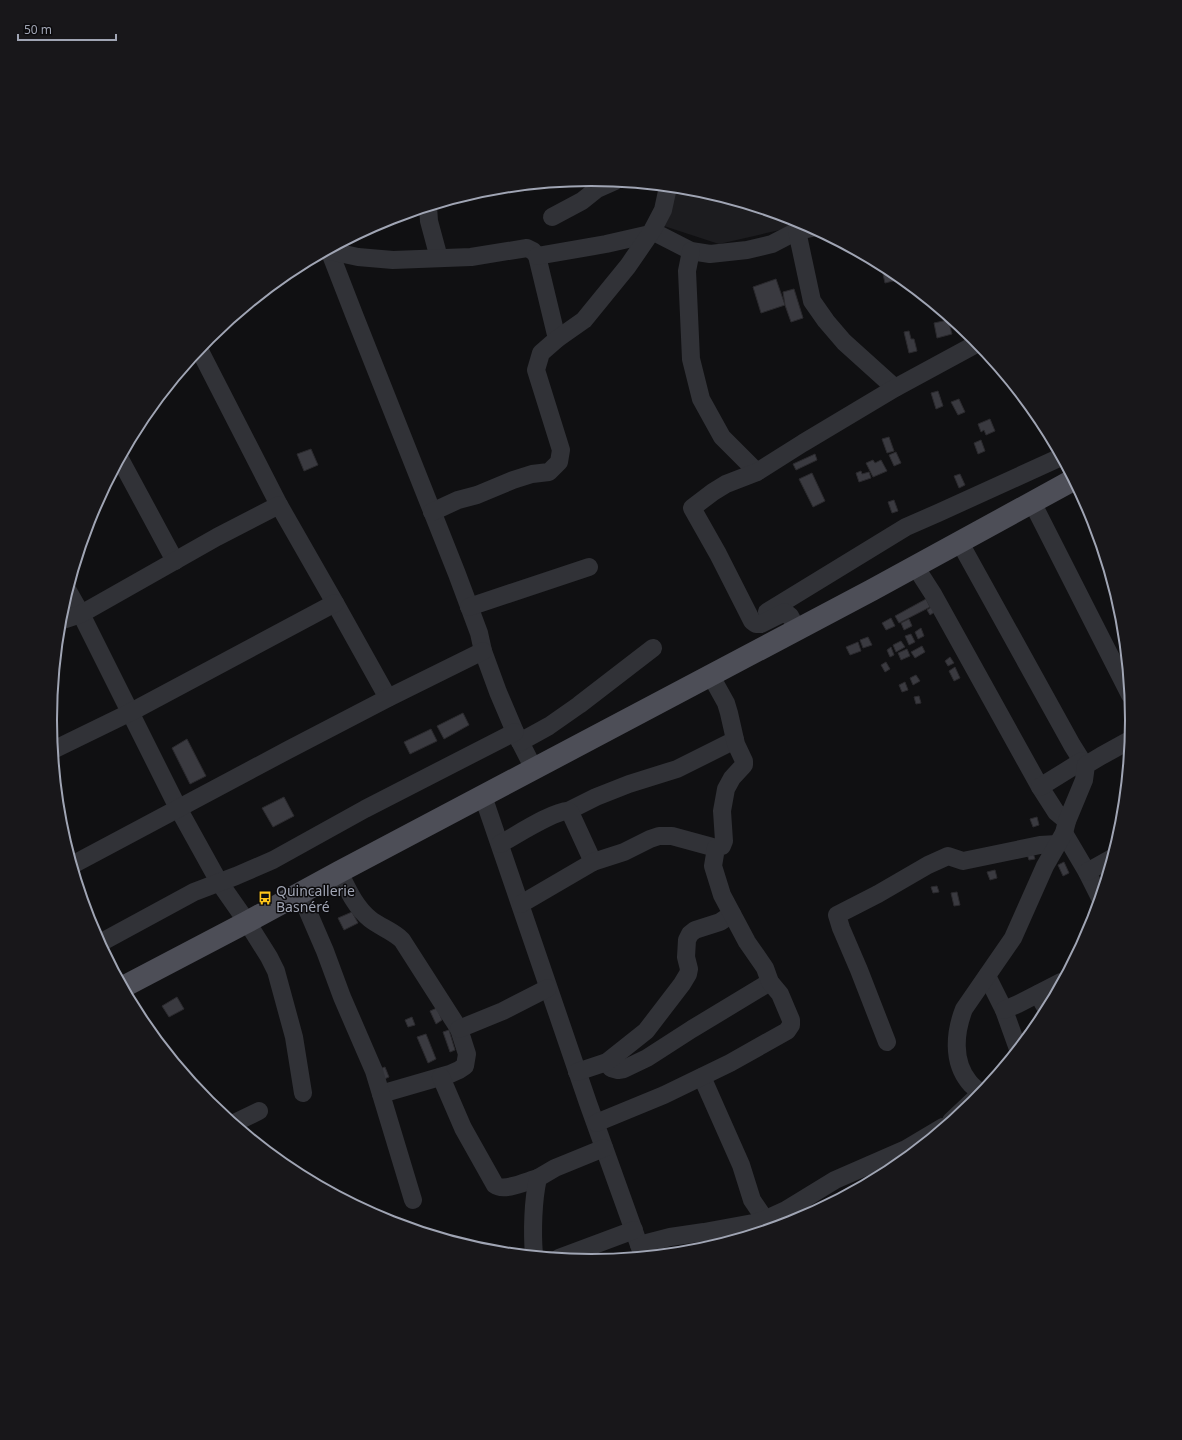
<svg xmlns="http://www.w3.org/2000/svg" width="1182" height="1440" font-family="'Noto Sans',sans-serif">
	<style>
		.built { fill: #1c1c1f }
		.building { fill: #3a3a40; stroke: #2b2a2e }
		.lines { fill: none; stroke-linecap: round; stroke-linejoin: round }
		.minor { stroke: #313237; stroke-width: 18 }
		.major { stroke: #4d4e57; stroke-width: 22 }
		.labels { text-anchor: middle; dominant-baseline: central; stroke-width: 3; stroke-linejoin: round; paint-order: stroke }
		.poi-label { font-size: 14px; fill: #a0a5b4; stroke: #0c0b0d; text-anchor: start }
		.rim { fill: none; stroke: #a0a5b4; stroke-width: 2 }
	</style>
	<rect width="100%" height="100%" fill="#101012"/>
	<!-- built -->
	<polygon class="built" points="671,187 697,189 798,220 806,224 719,244 664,226"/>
	<!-- building -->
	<g class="building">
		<polygon points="892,271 895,273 897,280 885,283 883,274"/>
		<polygon points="776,279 785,305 761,313 753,287"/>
		<polygon points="794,289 803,318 791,322 785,305 783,292"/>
		<polygon points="948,320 952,334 937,338 934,323"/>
		<polygon points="909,331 911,339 914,339 917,351 909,353 904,332"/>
		<polygon points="938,391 943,406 936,409 931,393"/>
		<polygon points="959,399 965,412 958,415 951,402"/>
		<polygon points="990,419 995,431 986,435 984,430 981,432 978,424"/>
		<polygon points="889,437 894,451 887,453 882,439"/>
		<polygon points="981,440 985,451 978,454 974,443"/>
		<polygon points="311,449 318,465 304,471 297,454"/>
		<polygon points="896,452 901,463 894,466 889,455"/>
		<polygon points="815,454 817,460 796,470 793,464"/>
		<polygon points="873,460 875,463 881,460 887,471 873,477 866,463"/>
		<polygon points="861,471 862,474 869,472 871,478 859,482 856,473"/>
		<polygon points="812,473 825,501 813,507 799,479"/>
		<polygon points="960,474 965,485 959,488 954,476"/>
		<polygon points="894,500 898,511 892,513 888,502"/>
		<polygon points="926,599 930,607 899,623 895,616"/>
		<polygon points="933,606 936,611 930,615 927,610"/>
		<polygon points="891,618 895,626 886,630 882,623"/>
		<polygon points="909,619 912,626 904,630 901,623"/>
		<polygon points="921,628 924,636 918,639 915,632"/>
		<polygon points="911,634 915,642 909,645 905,636"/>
		<polygon points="868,637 872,645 863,648 860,640"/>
		<polygon points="901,641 905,647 896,652 893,645"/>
		<polygon points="858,642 861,651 850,655 846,647"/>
		<polygon points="922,646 925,652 915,658 911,652"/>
		<polygon points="891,647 894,655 890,657 887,650"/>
		<polygon points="907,649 910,656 901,660 898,653"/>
		<polygon points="950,657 954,663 948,666 945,661"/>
		<polygon points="886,662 890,669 885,672 881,665"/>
		<polygon points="955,667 960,678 954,681 949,671"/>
		<polygon points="916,675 920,681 913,685 910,678"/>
		<polygon points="905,682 908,690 902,692 899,685"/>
		<polygon points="919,696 921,703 916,704 914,697"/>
		<polygon points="463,713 469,725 444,739 437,726"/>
		<polygon points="431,729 437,741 410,754 404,742"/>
		<polygon points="187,739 206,776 190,784 172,748"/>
		<polygon points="284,797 294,816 273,827 262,808"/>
		<polygon points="1037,817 1039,825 1033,827 1030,819"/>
		<polygon points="1033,853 1035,859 1029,860 1027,854"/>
		<polygon points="1064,862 1069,873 1063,876 1058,865"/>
		<polygon points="995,870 997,878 990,880 987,872"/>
		<polygon points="937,886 939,892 933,893 931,887"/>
		<polygon points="957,892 960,905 954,906 951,893"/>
		<polygon points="352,912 358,923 344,930 338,918"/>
		<polygon points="177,997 184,1009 169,1017 162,1006"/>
		<polygon points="437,1008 442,1020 436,1024 430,1011"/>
		<polygon points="412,1017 415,1025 408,1027 405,1020"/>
		<polygon points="449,1030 455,1050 450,1052 443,1032"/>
		<polygon points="426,1034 436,1059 428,1063 417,1037"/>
		<polygon points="385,1067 389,1077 382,1080 377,1070"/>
	</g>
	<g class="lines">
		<!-- minor -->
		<g class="minor">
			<polyline points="428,207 429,221 439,258"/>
			<polyline points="552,217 582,201 597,189 615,181"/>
			<polyline points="652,231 691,251 710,254 747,250 772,244 797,231 812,228"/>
			<polyline points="797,231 812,301 826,321 844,342 895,388"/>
			<polyline points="329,250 355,317 457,574 479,633 483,651 498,692 515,732 534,769"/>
			<polyline points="330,251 358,257 393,260 471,257 527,248 533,251 537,256 557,339"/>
			<polyline points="691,251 687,271 691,359 701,399 722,437 757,472"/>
			<polyline points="537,256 606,244 650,234"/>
			<polyline points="199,349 279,505"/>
			<polyline points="120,459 175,561"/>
			<polyline points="1032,502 1130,695"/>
			<polyline points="432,512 458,500 477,495 513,480 532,474 549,472 559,462 561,450 536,370 541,353 557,339 584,320 628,266 652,231 663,210 668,187"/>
			<polyline points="959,541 1072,745 1082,761 1086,765"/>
			<polyline points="915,566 933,594 1040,787 1056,812 1067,821"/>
			<polyline points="68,591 81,614 178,808 219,882 247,922 269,957 276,971 294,1037 303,1093"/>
			<polyline points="469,607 589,567"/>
			<polyline points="767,612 906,527 938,513 1061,457"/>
			<polyline points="60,621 81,614 217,537 279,505 335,603 388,698"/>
			<polyline points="797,629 790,616 785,612 761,624 756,624 752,621 718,554 692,508 713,492 726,484 757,472 803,443 895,388 978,343"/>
			<polyline points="520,742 549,726 579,705 653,648"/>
			<polyline points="53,750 131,712 335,603"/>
			<polyline points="1040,787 1082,761"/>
			<polyline points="483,796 588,1103 643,1256"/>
			<polyline points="568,811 596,797 629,784 677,769 735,740"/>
			<polyline points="1064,833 1087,872 1100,898"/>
			<path d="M500,844C515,836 553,811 568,811L570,812L593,862"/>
			<polyline points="72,865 288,750 388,698 483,651"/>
			<path d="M339,872C347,888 355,907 370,919C380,927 393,931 402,940L459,1029L467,1054L465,1066L459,1070L450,1074L381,1094"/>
			<polyline points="1087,872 1112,858"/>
			<polyline points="300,893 325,951 342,997 374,1071 413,1200"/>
			<polyline points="521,904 593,862 624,852 650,839 659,836 672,836 716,848"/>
			<polyline points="100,943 194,892 236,876 273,860 365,809 515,732"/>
			<polyline points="987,976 1004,1010 1018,1049"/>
			<polyline points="1038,994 1047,1010"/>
			<polyline points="1004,1010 1018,1004 1061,982"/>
			<polyline points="459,1029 503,1011 548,988"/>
			<polyline points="887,1042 859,970 841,928 837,915 878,894 928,865 948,856 963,861 1040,845 1057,844"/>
			<polyline points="607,1062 611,1068 618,1070 624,1069 647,1058 692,1029 770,982"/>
			<polyline points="577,1072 607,1062 646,1031 682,984 688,974 689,969 686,957 687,940 690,934 695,930 720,922 732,914"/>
			<path d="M441,1077L463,1128L495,1185C504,1192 527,1181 538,1178"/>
			<polyline points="702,1077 741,1165 752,1200 771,1228"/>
			<path d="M980,1093C977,1089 972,1086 969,1082C952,1061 955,1032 964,1009L1013,938L1045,866L1064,833L1067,821L1084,780L1086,765L1101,756L1130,740"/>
			<polyline points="951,1121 983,1091"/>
			<polyline points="234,1123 259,1111"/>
			<polyline points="596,1123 664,1095 730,1063 787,1031 791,1025 791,1020 780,994 770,982 765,968 747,942 722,895 713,866 716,848 722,846 724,841 722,811 726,789 732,778 744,765 744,761 736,744 729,713 726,703 711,676"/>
			<polyline points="639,1245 670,1237 704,1232 753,1223 764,1220 786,1210 835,1180 906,1149 943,1127"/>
			<path d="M534,1255C532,1232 533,1200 538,1178L555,1168L604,1148"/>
			<polyline points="559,1258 634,1230"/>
		</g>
		<!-- major -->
		<polyline class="major" points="123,987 247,922 339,872 872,590 1073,480"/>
	</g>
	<!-- icons -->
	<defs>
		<g id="bus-bare" transform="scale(1.08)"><path d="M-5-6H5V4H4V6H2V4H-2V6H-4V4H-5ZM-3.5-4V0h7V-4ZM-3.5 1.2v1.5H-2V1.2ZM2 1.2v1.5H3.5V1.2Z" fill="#ffc61b" stroke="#0c0b0d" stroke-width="2.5" paint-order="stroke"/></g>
	</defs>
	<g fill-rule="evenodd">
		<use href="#bus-bare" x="265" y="898"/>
	</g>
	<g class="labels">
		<!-- poi labels -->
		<g class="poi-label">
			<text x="276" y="890">Quincallerie<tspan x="276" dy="16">Basnéré</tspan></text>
		</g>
	</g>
	<!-- crop -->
	<path d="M0 0H1182V1440H0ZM57 720a534 534 0 1 1 1068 0a534 534 0 1 1-1068 0Z" fill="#18171a" fill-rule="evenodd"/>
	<path class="rim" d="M57 720a534 534 0 1 1 1068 0a534 534 0 1 1-1068 0Z"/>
	<!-- scale -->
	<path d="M18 34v6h98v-6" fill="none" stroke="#a0a5b4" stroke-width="2"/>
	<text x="24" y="34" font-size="12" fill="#a0a5b4" stroke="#0c0b0d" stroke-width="3" paint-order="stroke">50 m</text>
</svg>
